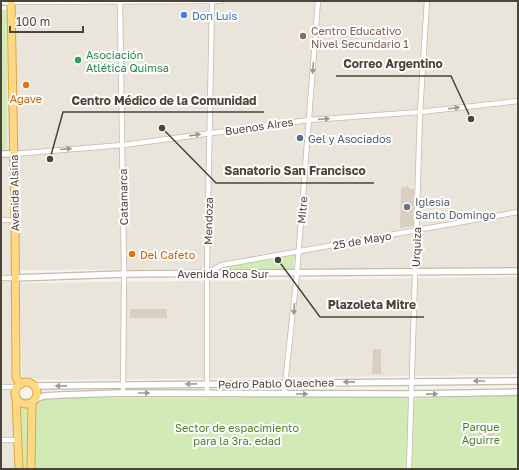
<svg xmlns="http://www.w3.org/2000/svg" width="519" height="470" font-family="'Golos Text',sans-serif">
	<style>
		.residential { fill: #eae5da }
		.green { fill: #d2eab5 }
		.building { fill: #d8cfc1 }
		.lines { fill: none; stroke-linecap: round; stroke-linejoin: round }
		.minor-casing { stroke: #c2bbae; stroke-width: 6 }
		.tertiary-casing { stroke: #c2bbae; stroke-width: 8 }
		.trunk-casing { stroke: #e0a43c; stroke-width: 9 }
		.minor { stroke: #fff; stroke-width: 4.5 }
		.tertiary { stroke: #fff; stroke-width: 5.5 }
		.trunk { stroke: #ffd985; stroke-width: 7 }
		.oneway { fill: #9c9892 }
		.shop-dot { fill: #3f7fe0; stroke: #fff; stroke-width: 1.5 }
		.education-dot { fill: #8d6e63; stroke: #fff; stroke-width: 1.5 }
		.leisure-dot { fill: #2e9e5b; stroke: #fff; stroke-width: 1.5 }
		.food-dot { fill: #e8710a; stroke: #fff; stroke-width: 1.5 }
		.service-dot { fill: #5c6f8a; stroke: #fff; stroke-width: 1.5 }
		.worship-dot { fill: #6b7280; stroke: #fff; stroke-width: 1.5 }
		.labels { text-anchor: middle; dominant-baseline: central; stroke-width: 4; stroke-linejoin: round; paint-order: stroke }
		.shop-label { font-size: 11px; fill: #366cbe; stroke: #fff; text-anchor: start }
		.education-label { font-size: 11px; fill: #785e54; stroke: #fff; text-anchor: start }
		.leisure-label { font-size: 11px; fill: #27864d; stroke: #fff; text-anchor: start }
		.food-label { font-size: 11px; fill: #c56008; stroke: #fff }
		.street-label { font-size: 11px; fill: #4b4439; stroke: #fff }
		.service-label { font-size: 11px; fill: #4e5e75; stroke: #fff; text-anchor: start }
		.worship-label { font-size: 11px; fill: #5b616d; stroke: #fff; text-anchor: start }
		.park-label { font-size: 11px; fill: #4a7f2a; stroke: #fff }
		.leader { fill: none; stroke: #4b4439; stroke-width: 1.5 }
		.callout-dot { fill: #4b4439; stroke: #fff; stroke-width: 1.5 }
		.callout-label { font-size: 12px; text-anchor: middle; font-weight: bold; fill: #4b4439; stroke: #fff; stroke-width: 4; stroke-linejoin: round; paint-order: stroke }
	</style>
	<rect width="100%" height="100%" fill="#f6f3ec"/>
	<!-- residential -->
	<g class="residential">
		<polygon points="15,1 518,1 518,268 18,270"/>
		<polygon points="1,10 7,10 16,469 1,469"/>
		<polygon points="518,277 518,375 40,380 22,376 20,283"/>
	</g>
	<!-- green -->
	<g class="green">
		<polygon points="1,10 7,10 6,150 1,150"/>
		<polygon points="295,253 293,269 217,270 228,266"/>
		<polygon points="518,395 518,469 23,469 21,398 409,397 409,399"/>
	</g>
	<!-- building -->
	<g class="building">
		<polygon points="408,186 410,189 414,189 413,226 400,228 401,188"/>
		<rect x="130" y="309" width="37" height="9"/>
		<polygon points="373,349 381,349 381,374 372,374"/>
		<polygon points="483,427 491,427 495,434 492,436 480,435 478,432"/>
	</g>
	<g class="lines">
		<!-- minor casing -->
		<g class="minor-casing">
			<g id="minor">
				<polyline points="120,1 124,274 123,393"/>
				<polyline points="11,2 221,1"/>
				<polyline points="13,154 123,145 309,120 420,112 518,101"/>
				<polyline points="1,220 15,220"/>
				<polyline points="207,273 222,265 518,212"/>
				<polyline points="1,278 14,278"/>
				<polyline points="1,387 17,387"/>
				<polyline points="207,393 207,267 212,1"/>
				<polyline points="284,394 297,273 318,1"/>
				<polyline points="1,440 18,440"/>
				<polyline points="409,469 420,112 427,1"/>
			</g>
		</g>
		<!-- tertiary casing -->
		<g class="tertiary-casing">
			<g id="tertiary">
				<polyline points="1,2 11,2"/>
				<polyline points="1,154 13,154"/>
				<polyline points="14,278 124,274 518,271"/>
				<polyline points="34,386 518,381"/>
				<polyline points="35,399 44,396 60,395 123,393 411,394 518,392"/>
			</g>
		</g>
		<!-- trunk casing -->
		<g class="trunk-casing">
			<g id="trunk">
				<polyline points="11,1 15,220 16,374 16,378 21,384"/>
				<circle cx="26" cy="393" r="11"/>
				<polyline points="16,397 19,469"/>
				<polyline points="31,469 32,403"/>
			</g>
		</g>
		<!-- minor -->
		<use href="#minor" class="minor"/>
		<!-- tertiary -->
		<use href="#tertiary" class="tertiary"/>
		<!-- trunk -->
		<use href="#trunk" class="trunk"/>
	</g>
	<!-- one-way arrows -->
	<defs><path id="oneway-solid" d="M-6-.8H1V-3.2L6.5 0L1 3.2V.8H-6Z"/></defs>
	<g class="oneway">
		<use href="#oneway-solid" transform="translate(313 68) rotate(94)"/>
		<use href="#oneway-solid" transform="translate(454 108) rotate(-7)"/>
		<use href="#oneway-solid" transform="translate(324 119) rotate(-4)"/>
		<use href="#oneway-solid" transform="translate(195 135) rotate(-8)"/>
		<use href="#oneway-solid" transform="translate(66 149) rotate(-5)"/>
		<use href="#oneway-solid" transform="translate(294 309) rotate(95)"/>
		<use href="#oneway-solid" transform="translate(479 381) rotate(180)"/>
		<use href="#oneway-solid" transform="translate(349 382) rotate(179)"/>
		<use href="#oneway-solid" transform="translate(191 384) rotate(179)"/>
		<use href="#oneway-solid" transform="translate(61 386) rotate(179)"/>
		<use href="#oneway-solid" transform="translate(144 393)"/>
		<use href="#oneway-solid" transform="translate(302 394)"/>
		<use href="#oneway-solid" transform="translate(432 394) rotate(-1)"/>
	</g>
	<!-- markers -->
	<circle class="shop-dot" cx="184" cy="15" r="4"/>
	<circle class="education-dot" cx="303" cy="36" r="4"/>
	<circle class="leisure-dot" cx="78" cy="60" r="4"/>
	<g class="food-dot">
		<circle cx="26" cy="85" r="4"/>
		<circle cx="132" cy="254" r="4"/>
	</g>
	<circle class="service-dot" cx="300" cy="138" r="4"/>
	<circle class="worship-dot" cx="407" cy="207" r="4"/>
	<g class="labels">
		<!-- shop labels -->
		<g class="shop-label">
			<text x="192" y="15">Don Luis</text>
		</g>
		<!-- education labels -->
		<g class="education-label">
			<text x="311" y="30">Centro Educativo<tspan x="311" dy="13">Nivel Secundario 1</tspan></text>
		</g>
		<!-- leisure labels -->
		<g class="leisure-label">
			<text x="86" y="54">Asociación<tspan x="86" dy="13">Atlética Quimsa</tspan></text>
		</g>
		<!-- food labels -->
		<g class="food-label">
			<text x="26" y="98">Agave</text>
			<text x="140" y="254" text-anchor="start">Del Cafeto</text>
		</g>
		<!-- street labels -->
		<g class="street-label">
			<text transform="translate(259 126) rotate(-8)">Buenos Aires</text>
			<text transform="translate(14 193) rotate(-91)">Avenida Alsina</text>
			<text transform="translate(123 197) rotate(-91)">Catamarca</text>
			<text transform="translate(302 210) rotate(-85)">Mitre</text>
			<text transform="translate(208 221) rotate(-89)">Mendoza</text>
			<text transform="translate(362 240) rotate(-10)">25 de Mayo</text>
			<text transform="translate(416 247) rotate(-88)">Urquiza</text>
			<text x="223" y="273">Avenida Roca Sur</text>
			<text transform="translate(276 383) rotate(-1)">Pedro Pablo Olaechea</text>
		</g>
		<!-- service labels -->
		<g class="service-label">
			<text x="308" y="138">Gel y Asociados</text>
		</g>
		<!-- worship labels -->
		<g class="worship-label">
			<text x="415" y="201">Iglesia<tspan x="415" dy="13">Santo Domingo</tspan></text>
		</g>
		<!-- park labels -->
		<g class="park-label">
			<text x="481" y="426">Parque<tspan x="481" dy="13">Aguirre</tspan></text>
			<text x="237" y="427">Sector de espacimiento<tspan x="237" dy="13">para la 3ra. edad</tspan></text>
		</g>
	</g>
	<!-- callouts -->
	<path class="leader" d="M471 119L451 76H336M50 159L63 112H264M162 128L216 183H374M278 260L320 317H424"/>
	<g class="callout-dot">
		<circle cx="471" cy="119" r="4"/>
		<circle cx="50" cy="159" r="4"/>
		<circle cx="162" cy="128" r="4"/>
		<circle cx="278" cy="260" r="4"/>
	</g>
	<g class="callout-label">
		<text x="393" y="68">Correo Argentino</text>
		<text x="164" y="105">Centro Médico de la Comunidad</text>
		<text x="295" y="175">Sanatorio San Francisco</text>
		<text x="372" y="309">Plazoleta Mitre</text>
	</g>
	<!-- border -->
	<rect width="519" height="470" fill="none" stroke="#4b4439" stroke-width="4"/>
	<!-- scale -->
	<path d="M10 26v6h73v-6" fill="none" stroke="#4b4439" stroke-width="2"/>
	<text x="16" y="26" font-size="12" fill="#4b4439" stroke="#ffffff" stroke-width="3" paint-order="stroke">100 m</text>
</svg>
